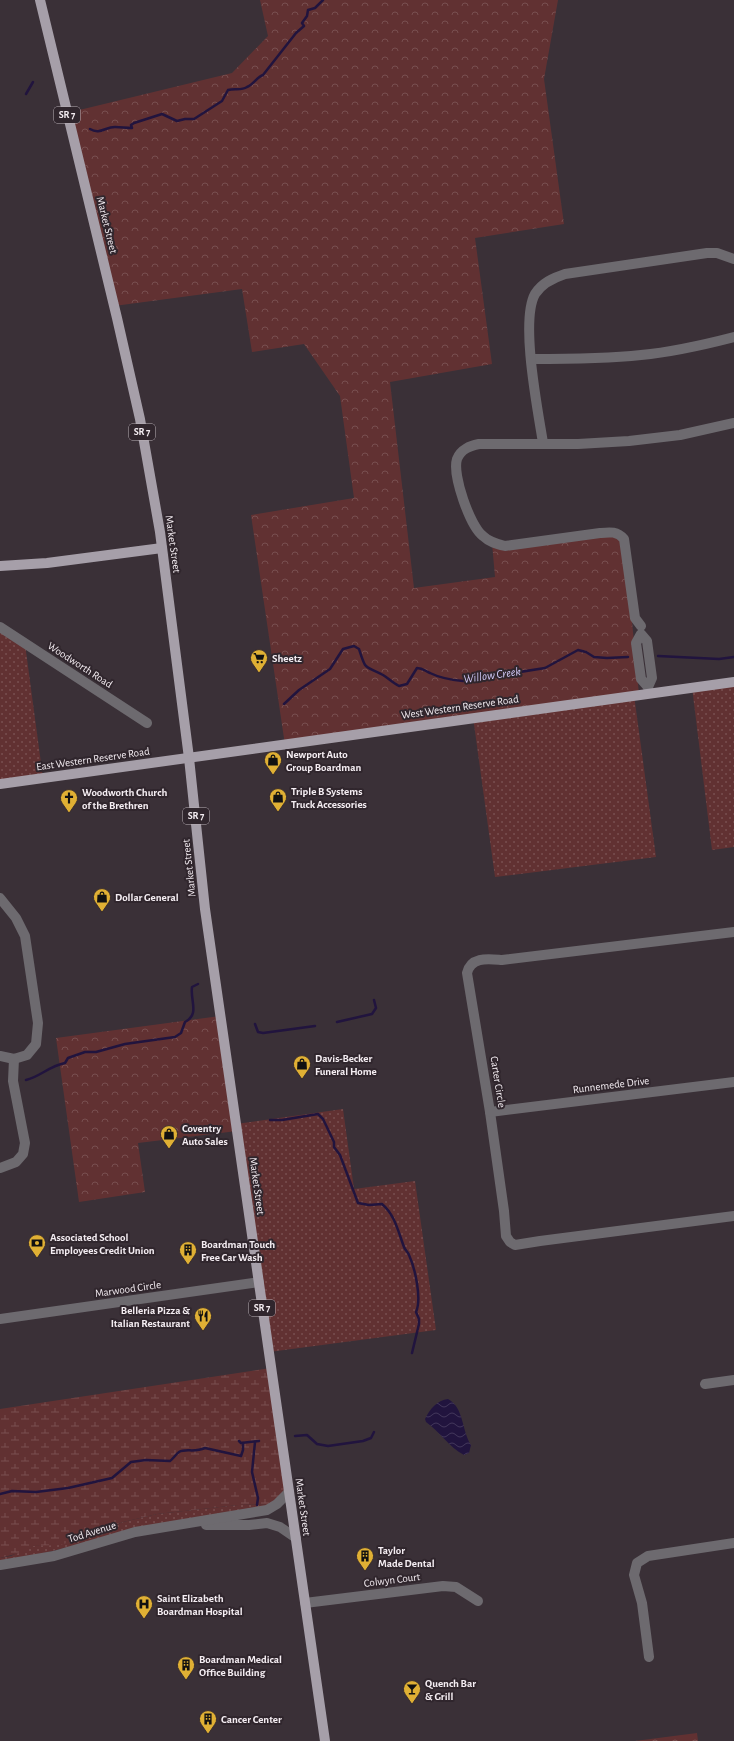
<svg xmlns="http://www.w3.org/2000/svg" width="734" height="1741" font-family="'Alegreya Sans',sans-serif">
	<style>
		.grass { fill: url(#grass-dots) }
		.forest { fill: url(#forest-crowns) }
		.wetland { fill: url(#wetland-marsh) }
		.water { fill: url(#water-waves) }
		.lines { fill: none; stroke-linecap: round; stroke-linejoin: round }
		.stream { stroke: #21143e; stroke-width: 2.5 }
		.minor { stroke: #6d6a6f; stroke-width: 10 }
		.major { stroke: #a69fa9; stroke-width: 10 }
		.labels { text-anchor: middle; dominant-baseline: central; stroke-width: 4; stroke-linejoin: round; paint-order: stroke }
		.shield { fill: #30262d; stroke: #b9b1b7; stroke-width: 1 }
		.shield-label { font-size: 10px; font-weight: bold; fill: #f4edf2 }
		.street-label { font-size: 11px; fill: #f4edf2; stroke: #30262d }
		.poi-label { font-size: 11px; font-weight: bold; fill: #f4edf2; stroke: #30262d; text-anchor: start }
		.water-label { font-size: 12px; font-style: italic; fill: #d2c9f7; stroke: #30262d }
	</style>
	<defs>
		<pattern id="grass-dots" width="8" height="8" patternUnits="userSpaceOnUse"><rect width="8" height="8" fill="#613132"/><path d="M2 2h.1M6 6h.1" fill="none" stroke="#784f50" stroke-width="1.8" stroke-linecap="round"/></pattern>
		<pattern id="forest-crowns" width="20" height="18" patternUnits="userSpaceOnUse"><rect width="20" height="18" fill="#613132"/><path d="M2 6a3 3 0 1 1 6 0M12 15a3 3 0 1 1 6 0" fill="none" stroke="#784f50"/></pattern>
		<pattern id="wetland-marsh" width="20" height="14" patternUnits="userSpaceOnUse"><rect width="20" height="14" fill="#613132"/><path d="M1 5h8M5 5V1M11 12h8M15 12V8" fill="none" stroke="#784f50"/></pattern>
		<pattern id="water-waves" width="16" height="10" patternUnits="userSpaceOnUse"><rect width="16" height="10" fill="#21143e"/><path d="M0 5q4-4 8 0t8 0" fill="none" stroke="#42365a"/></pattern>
	</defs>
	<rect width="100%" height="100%" fill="#3a3037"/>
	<!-- grass -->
	<g class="grass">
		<polygon points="0,627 25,644 43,778 0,784"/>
		<polygon points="734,682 734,847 712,850 692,687"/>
		<polygon points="634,695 656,857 495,877 473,717"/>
		<polygon points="343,1109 354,1189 415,1181 436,1330 269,1352 236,1124"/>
		<polygon points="271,1504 265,1508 81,1544 32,1556 0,1562 0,1558 11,1556 32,1546 43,1545 107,1529 123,1522 157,1514 238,1505"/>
	</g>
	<!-- forest -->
	<g class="forest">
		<polygon points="260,0 558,0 544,79 564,224 475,238 492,364 390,382 414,588 495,577 492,543 600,533 624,539 639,694 285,745 251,515 354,498 340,396 304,344 252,352 242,289 114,306 67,113 232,73 268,36"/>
		<polygon points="220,1016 237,1131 138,1143 145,1192 79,1202 56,1038"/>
		<polygon points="697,1733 698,1741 635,1741"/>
	</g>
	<!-- wetland -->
	<polygon class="wetland" points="271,1368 289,1492 277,1504 238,1505 157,1514 123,1522 80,1539 60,1545 32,1546 27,1551 0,1558 0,1409"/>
	<!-- water -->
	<path class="water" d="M448,1399C464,1407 462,1432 471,1445L469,1453L464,1455C449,1447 440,1432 426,1422L425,1419C430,1409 437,1400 448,1399Z"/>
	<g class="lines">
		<!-- stream -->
		<g class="stream">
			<polyline points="26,94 33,82"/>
			<path d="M90,129C100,135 105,127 115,127C121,127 126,128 132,128L131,125L134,123L162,114L177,121L185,119H194L222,101L228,90C235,88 241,91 247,87C254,84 257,77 263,75L296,33L304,26L302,23L307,16L308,10L315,8L323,0"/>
			<polyline points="658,656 719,659 734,657"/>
			<path d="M284,704L299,690L330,669L343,649L354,646L359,649C366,671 364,665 383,675C388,678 393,683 399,686L407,684L417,668C423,668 425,671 430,673C440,678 452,680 463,681L545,668L578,650L586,652L594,657L607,658L628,657"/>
			<polyline points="337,1022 372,1014 376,1008 374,1000"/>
			<polyline points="255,1024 258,1032 263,1033 315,1026"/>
			<path d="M26,1080C40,1077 49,1066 65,1063L68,1058L85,1052H96L125,1044L175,1037L181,1033L185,1022C200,1014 190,1001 192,987L198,984"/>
			<path d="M270,1120H282L318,1114L323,1119L334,1142V1147L340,1155L358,1203L369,1205L382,1204C395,1215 398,1231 404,1247C405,1250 408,1252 409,1255C415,1268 422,1299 416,1312L419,1319V1324L412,1353"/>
			<polyline points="295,1436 307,1435 317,1444 328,1446 363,1441 371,1438 374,1432"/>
			<polyline points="239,1441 241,1443 259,1441"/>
			<polyline points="255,1442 252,1472 258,1498 257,1505"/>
			<path d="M0,1494L12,1491L36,1492L68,1488L112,1478L131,1462L146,1460L170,1461C173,1459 176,1454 179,1452C186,1448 194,1453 205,1448L241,1456L243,1450V1443"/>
		</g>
		<!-- minor -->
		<g class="minor">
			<path d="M531,359C568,359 604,359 641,355C672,352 703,345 734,337"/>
			<path d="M543,443C538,411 520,321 535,294C542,283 553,278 565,274L707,253H717L734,259"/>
			<path d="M641,626L635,618L624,539C617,531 610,532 600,533L505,546C497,544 489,542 483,536C470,526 452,475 457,459C461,449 470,446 479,444H578L629,441L680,435L734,423"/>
			<polyline points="0,627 147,723"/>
			<polyline points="648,687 641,679 636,643 641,634 647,641 652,678 648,687 649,693"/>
			<polyline points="0,898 16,918 25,936 38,1023 36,1044 27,1055 14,1059 0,1056"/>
			<path d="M734,932L502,960C489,959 471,956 467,973L490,1112L504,1211L506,1236L510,1242L515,1245L540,1241L734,1216"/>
			<polyline points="490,1112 734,1082"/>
			<polyline points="0,1168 16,1162 23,1154 25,1143 13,1081 14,1059"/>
			<polyline points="0,1319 259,1282"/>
			<polyline points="705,1384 734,1380"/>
			<polyline points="206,1525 249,1525 267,1523 280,1527 296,1538"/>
			<polyline points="0,1565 54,1556 135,1532 267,1510 277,1504 289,1492"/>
			<polyline points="305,1603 443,1586 456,1587 478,1601"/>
			<polyline points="649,1657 642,1603 634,1575 637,1563 648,1556 734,1543"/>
		</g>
		<!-- major -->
		<g class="major">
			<polyline points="40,0 117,318 140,419 160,532 189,758 205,909 325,1741"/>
			<polyline points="0,566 47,563 162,548"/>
			<polyline points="0,784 734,682"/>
		</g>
	</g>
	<!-- icons -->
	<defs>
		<g id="supermarket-pin" transform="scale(0.9)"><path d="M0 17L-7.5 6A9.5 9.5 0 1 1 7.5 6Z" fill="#e0b034" stroke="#30262d"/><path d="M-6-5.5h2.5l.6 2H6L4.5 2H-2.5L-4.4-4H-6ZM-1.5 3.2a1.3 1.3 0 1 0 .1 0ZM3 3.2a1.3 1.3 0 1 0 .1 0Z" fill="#111"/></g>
		<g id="shop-pin" transform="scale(0.9)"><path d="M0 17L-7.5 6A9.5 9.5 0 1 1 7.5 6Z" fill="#e0b034" stroke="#30262d"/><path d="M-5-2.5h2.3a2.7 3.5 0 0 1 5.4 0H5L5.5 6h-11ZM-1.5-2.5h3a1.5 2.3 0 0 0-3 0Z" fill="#111"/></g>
		<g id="church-pin" transform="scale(0.9)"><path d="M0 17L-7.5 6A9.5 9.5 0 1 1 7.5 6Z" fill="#e0b034" stroke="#30262d"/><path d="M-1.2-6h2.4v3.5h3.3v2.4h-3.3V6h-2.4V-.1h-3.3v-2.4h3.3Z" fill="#111"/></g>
		<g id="bank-pin" transform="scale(0.9)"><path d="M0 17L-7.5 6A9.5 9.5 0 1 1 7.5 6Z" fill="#e0b034" stroke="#30262d"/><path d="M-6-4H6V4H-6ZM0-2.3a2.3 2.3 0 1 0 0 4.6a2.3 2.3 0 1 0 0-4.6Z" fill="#111"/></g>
		<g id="building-pin" transform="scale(0.9)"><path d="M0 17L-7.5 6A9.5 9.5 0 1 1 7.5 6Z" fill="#e0b034" stroke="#30262d"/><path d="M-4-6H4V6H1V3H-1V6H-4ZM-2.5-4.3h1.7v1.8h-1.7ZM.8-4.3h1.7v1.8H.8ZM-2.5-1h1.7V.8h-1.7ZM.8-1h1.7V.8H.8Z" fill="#111"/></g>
		<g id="restaurant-pin" transform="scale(0.9)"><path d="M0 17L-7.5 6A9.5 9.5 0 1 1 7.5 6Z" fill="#e0b034" stroke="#30262d"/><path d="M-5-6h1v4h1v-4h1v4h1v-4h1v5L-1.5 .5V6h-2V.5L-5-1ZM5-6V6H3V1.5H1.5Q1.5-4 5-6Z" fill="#111"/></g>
		<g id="hospital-pin" transform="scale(0.9)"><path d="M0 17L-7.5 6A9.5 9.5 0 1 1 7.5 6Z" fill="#e0b034" stroke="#30262d"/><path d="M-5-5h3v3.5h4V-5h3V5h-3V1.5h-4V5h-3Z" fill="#111"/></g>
		<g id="bar-pin" transform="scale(0.9)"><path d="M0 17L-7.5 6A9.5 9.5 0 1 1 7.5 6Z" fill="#e0b034" stroke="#30262d"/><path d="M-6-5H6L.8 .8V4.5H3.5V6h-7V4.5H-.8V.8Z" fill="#111"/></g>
	</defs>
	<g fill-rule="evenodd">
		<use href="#supermarket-pin" x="259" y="658"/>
		<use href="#shop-pin" x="273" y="760"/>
		<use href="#shop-pin" x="278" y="797"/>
		<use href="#church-pin" x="69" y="798"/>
		<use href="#shop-pin" x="102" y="897"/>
		<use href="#shop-pin" x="302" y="1064"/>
		<use href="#shop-pin" x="169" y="1134"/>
		<use href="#bank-pin" x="37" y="1243"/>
		<use href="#building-pin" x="188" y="1250"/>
		<use href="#restaurant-pin" x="203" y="1316"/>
		<use href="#building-pin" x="365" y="1556"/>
		<use href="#hospital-pin" x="144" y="1604"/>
		<use href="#building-pin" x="186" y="1665"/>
		<use href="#bar-pin" x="412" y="1689"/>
		<use href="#building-pin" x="208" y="1719"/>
	</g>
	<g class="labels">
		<!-- shield labels -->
		<g class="shield">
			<rect x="54" y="107" width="26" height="16" rx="3"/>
			<rect x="129" y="424" width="26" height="16" rx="3"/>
			<rect x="183" y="808" width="26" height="16" rx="3"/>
			<rect x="249" y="1300" width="26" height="16" rx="3"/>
		</g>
		<g class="shield-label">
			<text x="67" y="115">SR 7</text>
			<text x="142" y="432">SR 7</text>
			<text x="196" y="816">SR 7</text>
			<text x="262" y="1308">SR 7</text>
		</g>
		<!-- street labels -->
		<g class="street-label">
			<text transform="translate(107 225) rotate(76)">Market Street</text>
			<text transform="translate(173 544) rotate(82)">Market Street</text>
			<text transform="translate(80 665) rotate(33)">Woodworth Road</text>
			<text transform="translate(460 707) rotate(-8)">West Western Reserve Road</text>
			<text transform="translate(93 759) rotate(-8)">East Western Reserve Road</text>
			<text transform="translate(189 868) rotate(-96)">Market Street</text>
			<text transform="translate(498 1082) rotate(81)">Carter Circle</text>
			<text transform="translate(611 1085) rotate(-7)">Runnemede Drive</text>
			<text transform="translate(257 1186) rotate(82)">Market Street</text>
			<text transform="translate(128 1289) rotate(-8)">Marwood Circle</text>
			<text transform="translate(303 1507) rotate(82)">Market Street</text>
			<text transform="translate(92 1532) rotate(-17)">Tod Avenue</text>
			<text transform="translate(392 1580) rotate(-7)">Colwyn Court</text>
		</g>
		<!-- poi labels -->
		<g class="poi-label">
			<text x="272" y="658">Sheetz</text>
			<text x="286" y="754">Newport Auto<tspan x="286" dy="13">Group Boardman</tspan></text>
			<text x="291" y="791">Triple B Systems<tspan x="291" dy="13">Truck Accessories</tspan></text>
			<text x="82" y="792">Woodworth Church<tspan x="82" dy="13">of the Brethren</tspan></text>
			<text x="115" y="897">Dollar General</text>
			<text x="315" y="1058">Davis-Becker<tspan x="315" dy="13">Funeral Home</tspan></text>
			<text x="182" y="1128">Coventry<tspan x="182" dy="13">Auto Sales</tspan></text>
			<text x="50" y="1237">Associated School<tspan x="50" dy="13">Employees Credit Union</tspan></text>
			<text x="201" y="1244">Boardman Touch<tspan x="201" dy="13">Free Car Wash</tspan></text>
			<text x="190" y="1310" text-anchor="end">Belleria Pizza &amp;<tspan x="190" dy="13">Italian Restaurant</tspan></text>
			<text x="378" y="1550">Taylor<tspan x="378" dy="13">Made Dental</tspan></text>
			<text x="157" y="1598">Saint Elizabeth<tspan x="157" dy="13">Boardman Hospital</tspan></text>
			<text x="199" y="1659">Boardman Medical<tspan x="199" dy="13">Office Building</tspan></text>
			<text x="425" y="1683">Quench Bar<tspan x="425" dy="13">&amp; Grill</tspan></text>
			<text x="221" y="1719">Cancer Center</text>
		</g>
		<!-- water labels -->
		<g class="water-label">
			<text transform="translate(492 675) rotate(-8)">Willow Creek</text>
		</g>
	</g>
</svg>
